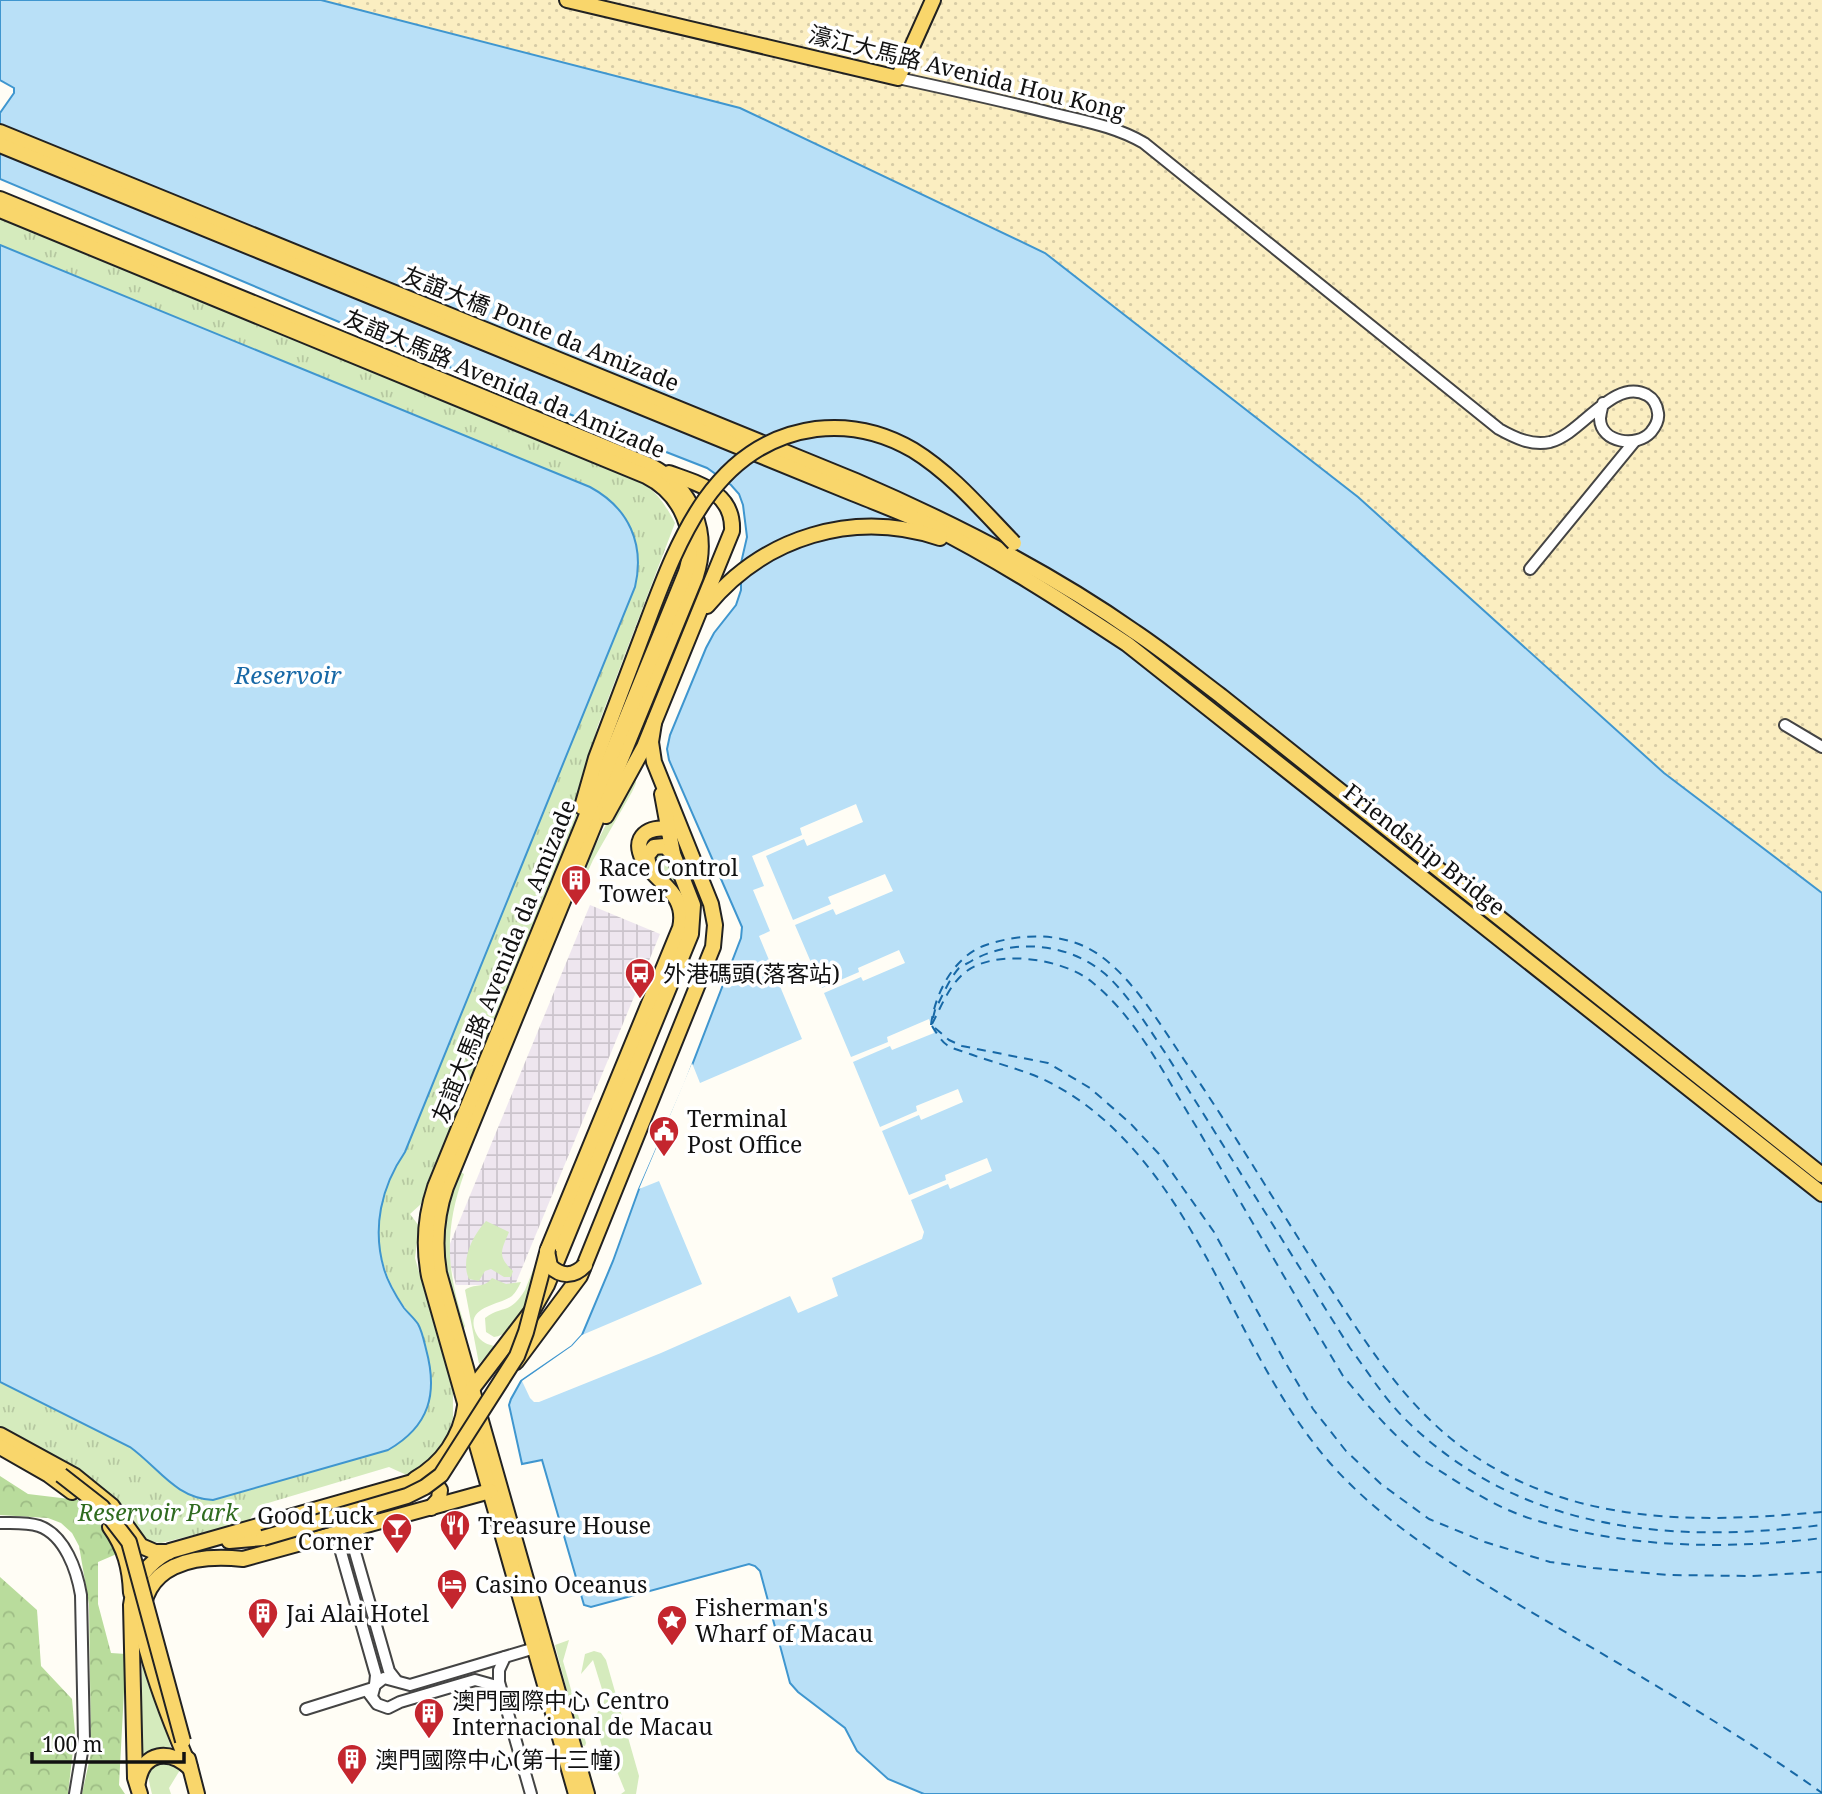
<svg xmlns="http://www.w3.org/2000/svg" width="1822" height="1794" font-family="'Noto Serif','Noto Sans SC',serif">
	<style>
		.industrial { fill: url(#industrial-grid) }
		.grass { fill: #d5ebbd }
		.forest { fill: url(#forest-crowns) }
		.sand { fill: url(#sand-dots) }
		.park { fill: url(#park-tufts) }
		.water { fill: #b9e0f7; stroke: #3f96cf; stroke-width: 2 }
		.pier { fill: #fffdf5 }
		.lines { fill: none; stroke-linecap: round; stroke-linejoin: round }
		.ferry { stroke: #1768a6; stroke-width: 2; stroke-dasharray: 9 7; stroke-linecap: butt }
		.minor-casing { stroke: #444; stroke-width: 14 }
		.major-casing { stroke: #222; stroke-width: 18 }
		.minor { stroke: #fff; stroke-width: 10 }
		.major { stroke: #f9d66b; stroke-width: 14 }
		.major-bridge-casing { stroke: #222; stroke-width: 18; stroke-linecap: butt }
		.major-bridge { stroke: #f9d66b; stroke-width: 14 }
		.labels { text-anchor: middle; dominant-baseline: central; stroke-width: 7; stroke-linejoin: round; paint-order: stroke }
		.street-label { font-size: 23px; fill: #111; stroke: #fff }
		.poi-label { font-size: 23px; fill: #111; stroke: #fff; text-anchor: start }
		.park-label { font-size: 23px; font-style: italic; fill: #2f6b1f; stroke: #fff }
		.water-label { font-size: 24px; font-style: italic; fill: #1768a6; stroke: #fff }
	</style>
	<defs>
		<pattern id="industrial-grid" width="8" height="8" patternUnits="userSpaceOnUse" patternTransform="scale(1.75)"><rect width="8" height="8" fill="#eee6ef"/><path d="M0 4h8M4 0v8" fill="none" stroke="#cbc4cc"/></pattern>
		<pattern id="forest-crowns" width="20" height="18" patternUnits="userSpaceOnUse" patternTransform="scale(1.75)"><rect width="20" height="18" fill="#b9dc9c"/><path d="M2 6a3 3 0 1 1 6 0M12 15a3 3 0 1 1 6 0" fill="none" stroke="#9ebc85"/></pattern>
		<pattern id="sand-dots" width="8" height="8" patternUnits="userSpaceOnUse" patternTransform="scale(1.75)"><rect width="8" height="8" fill="#fbeec1"/><path d="M2 2h.1M6 6h.1" fill="none" stroke="#d6cba5" stroke-width="1.8" stroke-linecap="round"/></pattern>
		<pattern id="park-tufts" width="24" height="20" patternUnits="userSpaceOnUse" patternTransform="scale(1.75)"><rect width="24" height="20" fill="#d5ebbd"/><path d="M3 7l-1-3M5 7V3M7 7l1-3M15 17l-1-3M17 17v-4M19 17l1-3" fill="none" stroke="#b6c8a1"/></pattern>
	</defs>
	<rect width="100%" height="100%" fill="#fffdf5"/>
	<!-- industrial -->
	<polygon class="industrial" points="590,905 660,934 515,1285 456,1285 447,1251"/>
	<!-- grass -->
	<g class="grass">
		<polygon points="635,768 636,783 632,792 593,860 579,891 571,893"/>
		<path d="M661,849L666,852C677,876 690,899 689,926L542,1282C533,1298 514,1336 494,1337L486,1332L485,1318C503,1304 509,1316 525,1290L586,1137L597,1142L687,926C687,914 686,902 679,892C670,879 653,871 654,854Z"/>
		<path d="M453,1168L464,1174C444,1230 446,1270 465,1326L462,1335L441,1273L438,1226Z"/>
		<path d="M486,1221L509,1232C501,1251 497,1256 513,1271L511,1277H504L491,1269L485,1271L479,1281L469,1279C460,1260 473,1235 486,1221Z"/>
		<path d="M492,1278L506,1284L521,1282C518,1288 516,1292 512,1296C499,1306 462,1306 477,1335C481,1342 488,1345 495,1346L479,1364L465,1290C474,1283 484,1289 492,1278Z"/>
		<polygon points="569,1640 563,1661 586,1743 585,1746 581,1745 555,1645"/>
		<polygon points="594,1651 601,1653 606,1660 639,1776 636,1794 621,1794 625,1791 611,1757 605,1757 594,1719 605,1699 593,1660 581,1674 585,1654"/>
		<polygon points="142,1653 172,1751 142,1761"/>
		<path d="M159,1761L177,1765L180,1770L169,1788L171,1794H152C148,1777 145,1772 159,1761Z"/>
	</g>
	<!-- forest -->
	<g class="forest">
		<polygon points="0,1476 28,1494 78,1500 109,1534 119,1553 98,1562 98,1604 111,1653 126,1654 119,1785 125,1794 82,1794 91,1753 89,1604 79,1546 72,1533 61,1523 48,1518 0,1515"/>
		<polygon points="0,1577 37,1610 41,1666 72,1699 75,1732 68,1794 0,1794"/>
	</g>
	<!-- sand -->
	<polygon class="sand" points="321,0 1822,0 1822,893 1664,773 1358,497 1045,253 740,108"/>
	<!-- park -->
	<path class="park" d="M0,218L629,474C654,489 662,498 675,523L597,728L575,822L553,880L428,1181L421,1204L410,1214L419,1226L415,1258L453,1392V1418L446,1442L432,1462L411,1477L389,1467L258,1506L248,1522L161,1543L143,1540L0,1429V1382L130,1447C159,1468 175,1498 213,1500L388,1450L419,1325C372,1273 364,1211 405,1152L635,587C645,544 628,508 590,487L0,245Z"/>
	<!-- water -->
	<g class="water">
		<polygon points="0,0 321,0 740,108 1045,253 1358,497 1664,773 1822,893 1822,1794 924,1794 888,1779 857,1751 845,1728 798,1692 790,1683 760,1571 755,1566 749,1564 591,1607 584,1605 542,1460 522,1464 509,1405 511,1399 521,1381 572,1346 582,1335 613,1261 639,1189 684,1086 741,938 742,927 669,760 667,749 670,735 706,648 714,633 736,605 741,590 741,563 747,537 743,505 739,494 731,485 707,468 408,351 0,179 0,113 14,93 14,88 0,80"/>
		<path d="M0,245L590,487C629,508 645,544 635,587L405,1152C381,1187 372,1228 384,1269C388,1283 396,1296 404,1308C408,1313 414,1318 418,1324C422,1331 424,1341 426,1349C438,1393 430,1426 388,1450L213,1500C175,1498 159,1468 130,1447L0,1382Z"/>
	</g>
	<!-- pier -->
	<polygon class="pier" points="856,804 863,822 807,846 804,839 766,856 793,920 831,904 828,897 885,874 893,891 836,915 833,909 795,925 822,988 859,972 858,968 899,950 905,963 863,981 861,977 824,993 851,1057 888,1042 887,1037 929,1019 934,1033 892,1050 890,1046 853,1062 880,1127 917,1111 916,1106 958,1089 963,1102 921,1120 919,1115 882,1131 909,1195 946,1180 945,1175 987,1158 992,1171 950,1189 948,1184 911,1200 924,1232 922,1239 832,1278 838,1296 798,1313 790,1296 661,1353 539,1402 534,1402 530,1398 522,1381 572,1346 582,1335 702,1284 659,1181 639,1189 692,1063 700,1083 802,1039 759,936 770,931 753,890 764,886 752,856 802,835 800,828"/>
	<g class="lines">
		<!-- ferry -->
		<g class="ferry">
			<path d="M933,1018L935,1010C942,997 949,979 959,968C963,965 969,963 973,960C1014,938 1068,943 1104,973C1129,995 1147,1026 1166,1054L1350,1348C1368,1372 1384,1398 1405,1419C1519,1532 1671,1544 1822,1525"/>
			<path d="M932,1024C941,1007 948,988 962,975C991,947 1063,958 1092,982C1138,1019 1166,1078 1197,1128C1246,1211 1294,1294 1343,1376C1367,1405 1391,1433 1420,1457C1429,1465 1441,1471 1451,1478C1476,1494 1503,1510 1532,1519C1625,1548 1725,1550 1822,1538"/>
			<path d="M931,1025C935,993 954,956 986,945C1024,932 1069,932 1102,957C1137,983 1164,1031 1189,1067C1236,1136 1278,1207 1323,1277C1365,1341 1405,1408 1470,1453C1577,1526 1699,1523 1822,1512"/>
			<path d="M932,1026C936,1032 941,1041 947,1045C952,1049 963,1051 970,1054C992,1062 1016,1068 1038,1077C1068,1090 1095,1110 1117,1132C1212,1226 1243,1363 1330,1463C1390,1531 1477,1580 1555,1626C1645,1679 1737,1732 1822,1793"/>
			<polyline points="935,1028 949,1040 962,1046 1048,1063 1090,1088 1130,1123 1159,1154 1214,1232 1285,1362 1313,1409 1346,1451 1381,1484 1429,1519 1485,1542 1550,1562 1593,1568 1668,1575 1751,1576 1822,1572"/>
		</g>
		<!-- minor casing -->
		<g class="minor-casing">
			<g id="minor">
				<path d="M898,78C949,89 1000,100 1051,113C1083,121 1115,126 1144,143L1499,429C1515,438 1532,446 1550,442C1582,434 1613,377 1647,395C1654,399 1657,405 1658,413C1659,420 1656,426 1651,432C1637,448 1601,443 1600,419C1600,415 1602,408 1603,403"/>
				<polyline points="1530,569 1634,442"/>
				<polyline points="1785,725 1822,747"/>
				<path d="M0,1523C13,1523 27,1522 39,1526C65,1535 77,1571 81,1595L84,1740L75,1794"/>
				<polyline points="362,1528 354,1535 353,1545 389,1671 396,1680"/>
				<polyline points="330,1534 337,1538 376,1675 375,1685"/>
				<polyline points="505,1657 499,1670 499,1682 531,1794"/>
				<polyline points="368,1692 377,1704 388,1708 400,1702 475,1680 493,1685 505,1701"/>
				<polyline points="372,1696 375,1685 384,1678 410,1685 535,1648"/>
				<polyline points="306,1709 373,1688"/>
			</g>
		</g>
		<!-- major casing -->
		<g class="major-casing">
			<g id="major">
				<polyline points="567,0 898,78 933,0"/>
				<path d="M0,132L856,481C953,523 1048,571 1135,632C1165,652 1193,675 1221,696L1822,1175"/>
				<path d="M0,145L852,493C877,503 903,513 927,524C997,559 1062,601 1127,644L1822,1194"/>
				<path d="M0,199L651,466C692,488 710,532 696,576L446,1187C436,1216 434,1243 439,1273L587,1794"/>
				<path d="M0,210L646,476C682,494 698,534 686,572L435,1187C425,1217 423,1245 429,1276L576,1794"/>
				<path d="M707,606C764,537 853,509 940,538"/>
				<polyline points="582,807 596,758 644,631"/>
				<path d="M606,816L644,747L732,531C734,492 699,484 669,473"/>
				<polyline points="649,866 647,856 654,847 665,846 673,854"/>
				<path d="M548,1249L680,928C689,889 647,880 640,852C634,831 659,824 673,831"/>
				<polyline points="516,1362 580,1276 713,947 715,925 711,904 654,762 651,742 654,723"/>
				<polyline points="472,1389 534,1308 547,1285 691,934 693,905 673,854 662,794"/>
				<polyline points="0,1435 75,1476 112,1506 141,1546 155,1552 169,1552"/>
				<polyline points="0,1447 49,1475 72,1492"/>
				<path d="M415,1479C442,1464 461,1437 465,1406"/>
				<path d="M110,1527C125,1548 130,1568 131,1593"/>
				<polyline points="229,1541 263,1538"/>
				<polyline points="188,1759 197,1794"/>
				<path d="M190,1768C175,1733 161,1698 150,1661C147,1649 142,1637 142,1625C140,1563 195,1554 243,1559L490,1491"/>
				<path d="M138,1782C143,1751 170,1749 190,1768"/>
				<path d="M140,1794L135,1778L131,1605C134,1580 147,1563 170,1551L423,1479L434,1482L440,1490L439,1499L431,1508"/>
			</g>
		</g>
		<!-- minor -->
		<use href="#minor" class="minor"/>
		<!-- major -->
		<use href="#major" class="major"/>
		<!-- major-bridge casing -->
		<g class="major-bridge-casing">
			<g id="major-bridge">
				<path d="M644,631C676,546 711,443 816,429C850,425 884,433 913,450C952,474 982,510 1014,543"/>
				<path d="M547,1251L550,1266C561,1277 574,1277 585,1265"/>
				<polyline points="61,1475 102,1507 129,1542 183,1741"/>
				<polyline points="263,1538 407,1496 425,1487 441,1475 517,1356 526,1332 548,1249"/>
			</g>
		</g>
		<!-- major-bridge -->
		<use href="#major-bridge" class="major-bridge"/>
	</g>
	<!-- icons -->
	<defs>
		<g id="building-pin" transform="scale(1.575)"><path d="M0 17L-7.5 6A9.5 9.5 0 1 1 7.5 6Z" fill="#c4262e" stroke="#fff"/><path d="M-4-6H4V6H1V3H-1V6H-4ZM-2.5-4.3h1.7v1.8h-1.7ZM.8-4.3h1.7v1.8H.8ZM-2.5-1h1.7V.8h-1.7ZM.8-1h1.7V.8H.8Z" fill="#fff"/></g>
		<g id="bus-pin" transform="scale(1.575)"><path d="M0 17L-7.5 6A9.5 9.5 0 1 1 7.5 6Z" fill="#c4262e" stroke="#fff"/><path d="M-5-6H5V4H4V6H2V4H-2V6H-4V4H-5ZM-3.5-4V0h7V-4ZM-3.5 1.2v1.5H-2V1.2ZM2 1.2v1.5H3.5V1.2Z" fill="#fff"/></g>
		<g id="civic-pin" transform="scale(1.575)"><path d="M0 17L-7.5 6A9.5 9.5 0 1 1 7.5 6Z" fill="#c4262e" stroke="#fff"/><path d="M-.6-6.5H3V-4.5H.6V-3L4-1V1h2V6H-6V1h2V-1L-.6-3ZM-1.2 2.5V6h2.4V2.5Z" fill="#fff"/></g>
		<g id="restaurant-pin" transform="scale(1.575)"><path d="M0 17L-7.5 6A9.5 9.5 0 1 1 7.5 6Z" fill="#c4262e" stroke="#fff"/><path d="M-5-6h1v4h1v-4h1v4h1v-4h1v5L-1.5 .5V6h-2V.5L-5-1ZM5-6V6H3V1.5H1.5Q1.5-4 5-6Z" fill="#fff"/></g>
		<g id="bar-pin" transform="scale(1.575)"><path d="M0 17L-7.5 6A9.5 9.5 0 1 1 7.5 6Z" fill="#c4262e" stroke="#fff"/><path d="M-6-5H6L.8 .8V4.5H3.5V6h-7V4.5H-.8V.8Z" fill="#fff"/></g>
		<g id="hotel-pin" transform="scale(1.575)"><path d="M0 17L-7.5 6A9.5 9.5 0 1 1 7.5 6Z" fill="#c4262e" stroke="#fff"/><path d="M-6-4.5h1.5V1H6V5H4.5V3h-9V5H-6ZM-4 0a1.8 1.8 0 1 1 3.6 0ZM.5 0V-2.5h3Q6-2.5 6 0Z" fill="#fff"/></g>
		<g id="sight-pin" transform="scale(1.575)"><path d="M0 17L-7.5 6A9.5 9.5 0 1 1 7.5 6Z" fill="#c4262e" stroke="#fff"/><path d="M0-6L1.8-2.2L6-1.7L2.9 1.2L3.7 5.4L0 3.3L-3.7 5.4L-2.9 1.2L-6-1.7L-1.8-2.2Z" fill="#fff"/></g>
	</defs>
	<g fill-rule="evenodd">
		<use href="#building-pin" x="576" y="880"/>
		<use href="#bus-pin" x="640" y="973"/>
		<use href="#civic-pin" x="664" y="1131"/>
		<use href="#restaurant-pin" x="455" y="1525"/>
		<use href="#bar-pin" x="397" y="1528"/>
		<use href="#hotel-pin" x="452" y="1584"/>
		<use href="#building-pin" x="263" y="1613"/>
		<use href="#sight-pin" x="672" y="1620"/>
		<use href="#building-pin" x="429" y="1713"/>
		<use href="#building-pin" x="352" y="1759"/>
	</g>
	<g class="labels">
		<!-- street labels -->
		<g class="street-label">
			<text transform="translate(967 72) rotate(14)">濠江大馬路 Avenida Hou Kong</text>
			<text transform="translate(541 328) rotate(22)">友誼大橋 Ponte da Amizade</text>
			<text transform="translate(505 383) rotate(23)">友誼大馬路 Avenida da Amizade</text>
			<text transform="translate(1425 849) rotate(38)">Friendship Bridge</text>
			<text transform="translate(503 961) rotate(-68)">友誼大馬路 Avenida da Amizade</text>
		</g>
		<!-- poi labels -->
		<g class="poi-label">
			<text x="599" y="867">Race Control<tspan x="599" dy="26">Tower</tspan></text>
			<text x="663" y="973">外港碼頭(落客站)</text>
			<text x="687" y="1118">Terminal<tspan x="687" dy="26">Post Office</tspan></text>
			<text x="374" y="1515" text-anchor="end">Good Luck<tspan x="374" dy="26">Corner</tspan></text>
			<text x="478" y="1525">Treasure House</text>
			<text x="475" y="1584">Casino Oceanus</text>
			<text x="695" y="1607">Fisherman's<tspan x="695" dy="26">Wharf of Macau</tspan></text>
			<text x="286" y="1613">Jai Alai Hotel</text>
			<text x="452" y="1700">澳門國際中心 Centro<tspan x="452" dy="26">Internacional de Macau</tspan></text>
			<text x="375" y="1759">澳門國際中心(第十三幢)</text>
		</g>
		<!-- park labels -->
		<g class="park-label">
			<text x="158" y="1512">Reservoir Park</text>
		</g>
		<!-- water labels -->
		<g class="water-label">
			<text x="288" y="674">Reservoir</text>
		</g>
	</g>
	<!-- scale -->
	<path d="M32 1752v10h152v-10" fill="none" stroke="#111111" stroke-width="3.5"/>
	<text x="42" y="1752" font-size="21" fill="#111111" stroke="#ffffff" stroke-width="5" paint-order="stroke">100 m</text>
</svg>
